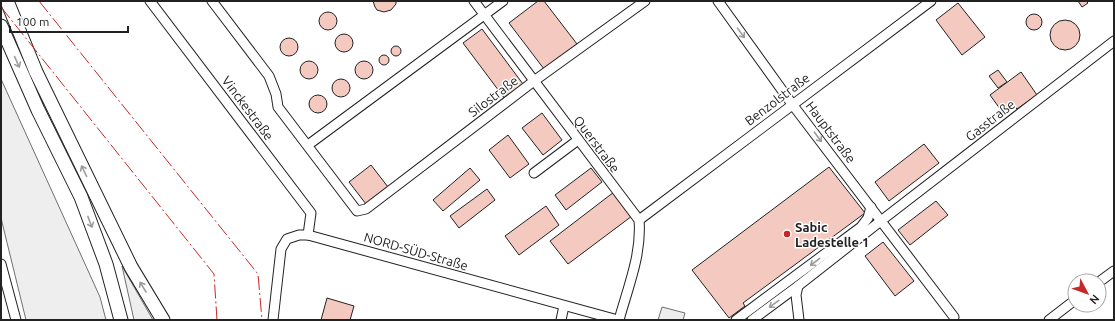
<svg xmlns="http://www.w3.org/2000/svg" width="1115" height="321" font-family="Ubuntu,sans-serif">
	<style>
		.green { fill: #eee; stroke: #6f6f6f }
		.parking { fill: #ededed; stroke: #6f6f6f }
		.building { fill: #f3c9c0; stroke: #222 }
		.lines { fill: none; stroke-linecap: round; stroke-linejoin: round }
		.minor-casing { stroke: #222; stroke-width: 11 }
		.highway-casing { stroke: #222; stroke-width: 15 }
		.minor { stroke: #fff; stroke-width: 9 }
		.highway { stroke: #fff; stroke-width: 13 }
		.power { stroke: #c62828; stroke-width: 1; stroke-dasharray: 14 3 2 3; stroke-linecap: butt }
		.oneway { stroke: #9c9c9c }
		.poi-dot { fill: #c62828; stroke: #fff; stroke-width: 1.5 }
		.labels { text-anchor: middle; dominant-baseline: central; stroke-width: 3; stroke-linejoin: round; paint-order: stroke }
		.street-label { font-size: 13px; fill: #222; stroke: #fff }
		.poi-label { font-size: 13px; font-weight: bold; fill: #222; stroke: #fff; text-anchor: start }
	</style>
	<rect width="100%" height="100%" fill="#fff"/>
	<!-- green -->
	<g class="green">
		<polygon points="1,79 100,297 106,320 26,320 1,218"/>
		<polygon points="122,266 153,320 134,320"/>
	</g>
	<!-- parking -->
	<polygon class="parking" points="662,307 685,313 683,320 658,320"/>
	<!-- building -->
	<g class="building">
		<polygon points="373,1 396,1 396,4 391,10 384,12 377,10 375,7"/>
		<polygon points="538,1 544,1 577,44 544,69 509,23"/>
		<polygon points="1078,1 1086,1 1088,3 1082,7"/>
		<polygon points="958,3 985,37 962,55 936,20"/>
		<circle cx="328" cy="21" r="9"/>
		<circle cx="1034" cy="22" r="8"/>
		<circle cx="1065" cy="35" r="15"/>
		<polygon points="482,29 523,84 505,99 463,43"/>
		<circle cx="344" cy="43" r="9"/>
		<circle cx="289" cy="47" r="9"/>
		<circle cx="396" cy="51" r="5"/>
		<circle cx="384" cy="60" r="5"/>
		<circle cx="364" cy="70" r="9"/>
		<circle cx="309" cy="70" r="9"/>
		<polygon points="998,70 1007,82 998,88 989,76"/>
		<polygon points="1021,72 1037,95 1017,109 1014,105 1003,113 990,95"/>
		<circle cx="341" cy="88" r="9"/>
		<circle cx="318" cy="104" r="9"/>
		<polygon points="542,113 562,140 543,155 522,128"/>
		<polygon points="508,135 529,164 510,178 489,150"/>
		<polygon points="924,144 939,163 889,201 875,182"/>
		<polygon points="371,165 388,187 366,204 349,182"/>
		<polygon points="829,167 865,213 743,303 745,306 729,318 692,270"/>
		<polygon points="470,168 480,180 443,211 433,200"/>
		<polygon points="591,168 602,182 566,210 555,195"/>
		<polygon points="487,189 495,200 459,228 450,216"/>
		<polygon points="614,192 632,216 568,264 550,241"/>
		<polygon points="936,201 948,215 910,245 898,230"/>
		<polygon points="546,206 559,225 519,255 505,236"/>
		<polygon points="883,242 914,281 895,296 865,256"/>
		<polygon points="327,298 354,306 350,320 321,320"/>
	</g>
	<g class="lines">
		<!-- minor casing -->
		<g class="minor-casing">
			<g id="minor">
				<polyline points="150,1 311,213 308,235"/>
				<polyline points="212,1 269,76 276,94 278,107 357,211 366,209 534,81 645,1"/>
				<path d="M474,1L639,220C642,254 628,287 619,320"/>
				<polyline points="718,1 792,104 954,317"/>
				<polyline points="308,145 503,1"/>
				<polyline points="534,173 578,140"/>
				<polyline points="639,220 931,1"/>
				<polyline points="1,264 16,320"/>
				<polyline points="1099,282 1114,271"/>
				<polyline points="798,286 796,295 799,320"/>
				<polyline points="273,320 281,249 287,239 299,235 308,235 618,320"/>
				<polyline points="561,320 564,306"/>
				<polyline points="736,320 861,227 868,218 871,207"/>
				<polyline points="752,320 798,286 882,220 1114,41"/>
				<polyline points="1049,320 1075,300"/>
			</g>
		</g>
		<!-- highway casing -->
		<g class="highway-casing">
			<g id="highway">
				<polyline points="7,1 36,72 131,267 163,320"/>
				<polyline points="1,26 38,110 81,197 106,264 121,320"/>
			</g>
		</g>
		<!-- minor -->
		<use href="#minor" class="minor"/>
		<!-- highway -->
		<use href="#highway" class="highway"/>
		<!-- power -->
		<g class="power">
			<polyline points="39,1 258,274 262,320"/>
			<polyline points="1,7 214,274 217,320"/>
		</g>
	</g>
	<!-- one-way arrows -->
	<defs><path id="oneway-shaft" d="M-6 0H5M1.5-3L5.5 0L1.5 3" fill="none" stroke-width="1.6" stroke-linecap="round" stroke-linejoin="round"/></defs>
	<g class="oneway">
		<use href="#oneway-shaft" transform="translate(741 33) rotate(54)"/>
		<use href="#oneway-shaft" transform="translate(17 62) rotate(66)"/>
		<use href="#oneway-shaft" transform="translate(818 137) rotate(53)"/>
		<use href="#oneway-shaft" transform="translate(84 171) rotate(-116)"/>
		<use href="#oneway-shaft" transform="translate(90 222) rotate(69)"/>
		<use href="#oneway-shaft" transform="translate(815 262) rotate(143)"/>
		<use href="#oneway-shaft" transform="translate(143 287) rotate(-121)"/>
		<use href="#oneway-shaft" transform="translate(774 304) rotate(144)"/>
	</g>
	<!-- markers -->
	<circle class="poi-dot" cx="787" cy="234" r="4"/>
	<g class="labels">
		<!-- street labels -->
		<g class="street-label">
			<text transform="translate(493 96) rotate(-37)">Silostraße</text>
			<text transform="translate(777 99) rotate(-37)">Benzolstraße</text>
			<text transform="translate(248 108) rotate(53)">Vinckestraße</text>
			<text transform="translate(990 120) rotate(-38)">Gasstraße</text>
			<text transform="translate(831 132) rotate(53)">Hauptstraße</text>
			<text transform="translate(597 144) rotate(53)">Querstraße</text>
			<text transform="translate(416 251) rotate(16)">NORD-SÜD-Straße</text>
		</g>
		<!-- poi labels -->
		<g class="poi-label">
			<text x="795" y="227">Sabic<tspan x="795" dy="15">Ladestelle 1</tspan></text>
		</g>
	</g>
	<!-- border -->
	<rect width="1115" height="321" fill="none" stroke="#222222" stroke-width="4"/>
	<!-- north arrow -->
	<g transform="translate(1087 293) rotate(131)"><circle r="19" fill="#ffffff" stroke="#a7a7a7"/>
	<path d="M0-3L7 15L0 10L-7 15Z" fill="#c62828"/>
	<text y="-6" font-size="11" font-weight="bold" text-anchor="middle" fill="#222222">N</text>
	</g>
	<!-- scale -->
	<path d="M10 26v6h118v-6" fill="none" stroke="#222222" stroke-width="2"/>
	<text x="16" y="26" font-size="12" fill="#222222" stroke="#ffffff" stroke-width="3" paint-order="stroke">100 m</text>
</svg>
